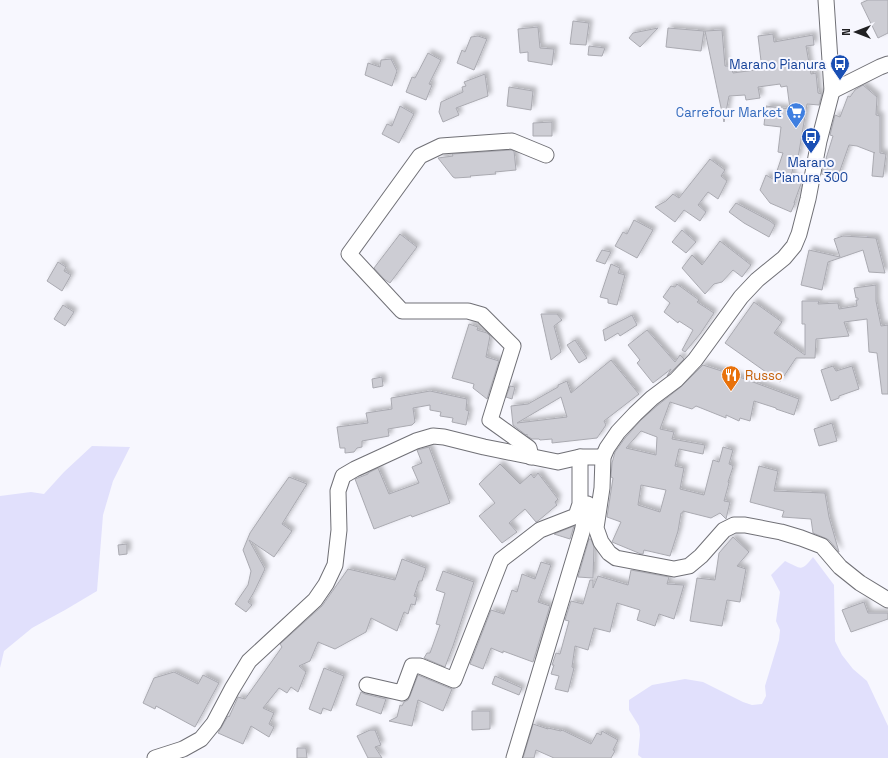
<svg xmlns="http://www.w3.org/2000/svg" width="888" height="758" font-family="'Space Grotesk',sans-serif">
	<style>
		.green { fill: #e1e0fc }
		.building { fill: #cdcdd4; stroke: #aaaab1; fill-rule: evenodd; filter: url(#shadow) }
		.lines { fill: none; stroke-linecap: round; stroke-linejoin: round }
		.minor-casing { stroke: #707076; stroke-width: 17 }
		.minor { stroke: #fff; stroke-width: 15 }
		.labels { text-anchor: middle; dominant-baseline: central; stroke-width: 4; stroke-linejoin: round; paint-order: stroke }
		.transit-label { font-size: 13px; fill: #164399; stroke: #f7f7fe; text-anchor: end }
		.shop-label { font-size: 13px; fill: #366cbe; stroke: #f7f7fe; text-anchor: end }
		.food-label { font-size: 13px; fill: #c56008; stroke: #f7f7fe; text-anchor: start }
	</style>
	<defs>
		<filter id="shadow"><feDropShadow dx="3.5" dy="-3.5" stdDeviation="2" flood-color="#0004"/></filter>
	</defs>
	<rect width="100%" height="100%" fill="#f7f7fe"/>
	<!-- green -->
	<g class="green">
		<polygon points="92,446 130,447 113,481 103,515 97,591 65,610 32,628 4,651 0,668 0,496 31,492 44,494 64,472"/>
		<path d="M813,557L834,585L835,641L842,655L853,669L867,681L888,726V758H642L638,755L640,735L639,726L629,710V700L652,685L685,679L703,682L743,702L752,705L762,704L766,696L765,686L779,640L780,630L776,621L780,592L771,575L785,561C802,569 801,572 813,557Z"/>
	</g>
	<!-- building -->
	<g class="building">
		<polygon points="868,0 888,0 888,33 878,38 861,3"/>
		<polygon points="573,21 589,23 586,45 570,44"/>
		<polygon points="538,27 540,48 554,49 552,65 528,61 528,52 520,53 518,29"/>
		<polygon points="658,28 640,47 629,38 633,33"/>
		<polygon points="668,28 704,31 701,51 666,47"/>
		<polygon points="722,30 725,66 731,66 733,73 762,69 758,36 773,34 774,42 813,35 814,45 806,46 811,74 816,73 818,93 822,94 819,105 807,104 798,158 796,157 791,176 802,181 794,203 795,203 791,212 770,203 760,190 766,175 773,179 777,171 783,153 778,152 781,127 764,125 766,106 790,109 787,86 781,87 780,84 758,87 760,98 746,100 745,95 729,96 724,122 705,31"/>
		<polygon points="478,36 487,39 474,70 457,63 462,50 465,52 471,37"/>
		<polygon points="589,46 605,48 602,56 588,55"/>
		<polygon points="428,53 441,60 429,84 432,85 426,100 406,92 412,77 415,78"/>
		<polygon points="391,59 397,71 392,86 365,75 368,63 380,67 381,60"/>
		<polygon points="485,74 488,96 456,108 459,115 443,122 439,112 441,102 463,92 462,87 466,86 464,82"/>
		<polygon points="863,85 877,97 876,115 880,116 880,153 886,154 883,177 872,176 874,152 875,153 857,146 849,145 837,179 822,174 824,165 833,136 830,135 835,115 840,117 848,96 850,97 855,90"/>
		<polygon points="509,87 533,91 531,110 507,106"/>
		<polygon points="400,106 414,114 399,143 382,134 387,124 392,126"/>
		<polygon points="552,122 552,136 533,136 533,123"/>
		<polygon points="511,150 514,151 516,170 495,172 496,174 470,176 471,177 455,178 453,177 438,158 453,156 452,154"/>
		<polygon points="710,159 725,170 721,176 727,181 718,199 708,192 698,205 706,212 700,221 684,210 675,222 655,207 666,201 673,194 679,198"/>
		<polygon points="736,203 770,221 775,225 769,237 744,223 729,212"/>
		<polygon points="634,220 653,230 637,258 615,246 623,232 627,234"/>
		<polygon points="682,230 696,242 686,253 672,242"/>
		<polygon points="400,234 417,247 390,283 384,279 374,268"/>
		<polygon points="843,236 876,238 885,273 869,272 863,250 828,262 822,290 801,285 809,250 840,257 834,239"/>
		<polygon points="720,241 751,265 742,277 733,270 722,282 714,284 705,294 682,268 692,255 702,265"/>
		<polygon points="602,250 611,252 605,264 596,261"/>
		<polygon points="58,262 66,267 64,271 71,275 62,291 47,281"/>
		<polygon points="611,264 620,268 618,273 625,275 617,305 608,303 608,299 600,297"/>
		<polygon points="677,284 699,300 697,302 714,313 700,334 685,352 682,350 693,330 679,321 678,323 664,312 670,303 663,297 671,286 675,287"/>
		<polygon points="876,285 876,301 881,326 888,325 888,394 882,394 877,353 869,352 867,319 844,322 849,336 816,339 815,358 796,358 780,382 725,343 754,302 782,322 774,333 805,355 805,324 802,324 802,301 819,301 818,304 838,303 839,309 857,306 856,300 858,300 858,298 856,298 854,288"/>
		<polygon points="63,305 74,312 65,326 54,319"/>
		<polygon points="541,314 557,314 562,320 554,326 561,352 551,360"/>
		<polygon points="632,315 637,325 620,336 618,333 605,341 603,330"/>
		<polygon points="469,324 478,327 477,330 487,333 490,336 486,357 499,361 487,399 473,388 474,384 452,378"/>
		<polygon points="647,330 675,362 680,355 684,359 667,376 671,369 653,383 637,363 640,360 628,345"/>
		<polygon points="575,340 587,358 579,363 567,345"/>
		<path d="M611,360L639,394L604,421L606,425L597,438L552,443V439L540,440L539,439H532L527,436V434L526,435L513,425L511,406L528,404L558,387V385L567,381L571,393ZM561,397L567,417L517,423Z"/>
		<path d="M703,365L734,375L799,399L794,415L776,409V408L754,401L750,421L740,418L739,421L726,415V418L696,406L692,409L670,402L660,429L674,432L672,439L705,445L703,454L679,449L675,466L684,468L680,489L704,495L713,460L719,462L723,447L733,450L729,464L732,465L733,467L728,482L729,483L724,501L730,502L726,519L720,513L711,518L683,511V513H681L678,531L670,556L644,550L643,554H641L612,542L621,522L607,517L613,478L611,477L612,463L615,452L625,438L641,420L658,405L682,386ZM641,431L657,437L656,455L626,448ZM641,485L666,490L660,512L638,505Z"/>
		<polygon points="833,366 836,371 852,366 859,389 839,396 839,398 831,401 821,370"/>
		<polygon points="382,377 383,386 373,388 372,379"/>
		<polygon points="510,386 515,387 512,399 506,397"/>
		<polygon points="430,391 467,399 466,410 469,411 466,425 452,422 453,418 440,416 441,412 430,410 430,405 413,408 415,422 412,425 388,429 389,436 362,441 362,447 357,448 354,452 345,453 345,448 340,448 337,427 368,423 366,413 392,409 391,398"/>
		<polygon points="832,423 837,441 819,446 814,429"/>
		<polygon points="429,447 450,503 412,517 411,515 374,529 355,479 368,474 368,473 378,468 389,494 419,483 412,467 422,463 417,450"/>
		<polygon points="500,464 520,484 531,474 534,478 538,473 558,499 555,502 557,505 538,521 536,522 525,509 509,523 517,532 502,543 479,516 495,503 479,484"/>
		<polygon points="759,466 778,471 774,491 825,493 829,517 839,552 829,540 825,538 813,533 811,519 782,517 784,511 750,502"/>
		<polygon points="289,477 307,484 282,524 292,531 274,557 249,540 265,569 254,592 248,602 252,605 246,612 235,604 248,585 251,571 243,550 250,533 269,505"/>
		<polygon points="574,526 570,539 554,534"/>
		<polygon points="733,537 749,552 737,566 746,569 740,602 727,600 722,626 690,621 697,578 715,580 719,553"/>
		<polygon points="589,539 591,539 594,547 593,578 578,577"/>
		<polygon points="127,544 127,554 119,555 118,545"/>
		<polygon points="402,559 426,568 422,581 419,581 414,596 417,597 415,605 411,604 408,614 404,612 397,631 371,618 366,632 335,649 318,642 310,661 299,666 306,672 298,692 291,687 287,693 279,688 263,708 274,713 269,724 274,727 269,737 251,726 243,744 218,733 228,716 229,717 238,697 245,699 282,647 280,644 322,606 348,569 395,580"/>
		<polygon points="541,562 551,565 538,602 550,606 533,662 503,651 503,653 491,648 483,669 470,664 491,610 504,614 512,590 517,592 522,574 535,579"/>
		<polygon points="631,570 669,577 667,584 684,585 674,619 659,614 655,626 637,620 640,610 617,603 610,632 594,628 588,650 575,646 572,667 574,668 568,692 555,689 559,676 551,674 554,665 552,665 556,653 560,654 569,621 565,620 571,601 583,604 590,580 593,580 593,588 598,576 628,585"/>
		<polygon points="443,571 474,582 453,646 445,667 424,658 427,653 430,653 440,625 436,624 445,593 436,590"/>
		<polygon points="864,602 868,613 888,613 888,619 851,632 842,610"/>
		<polygon points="324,668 344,676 331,711 323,708 321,714 309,709"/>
		<polygon points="174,672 198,684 203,675 219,683 195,727 156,706 155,709 143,703 154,678"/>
		<polygon points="418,675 452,689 443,711 418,700 412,726 389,721 397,717 400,705 402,706 404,702 408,700 410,696"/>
		<polygon points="495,676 522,688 519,695 492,684"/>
		<polygon points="361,692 365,694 386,699 381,714 356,705"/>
		<polygon points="472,711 490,711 490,729 472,730"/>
		<polygon points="533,724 548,729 548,728 561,731 562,730 591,744 597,733 601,735 602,731 618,740 613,750 615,751 611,758 554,758 536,750 534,758 523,758"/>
		<polygon points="370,730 375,730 381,745 375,747 382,758 368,758 357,736"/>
		<polygon points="297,748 306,748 307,758 297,758"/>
	</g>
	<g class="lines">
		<!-- minor casing -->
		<g class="minor-casing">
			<g id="minor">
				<polyline points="826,0 832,91 819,141 808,199 799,234 794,246 784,258 757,280 741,297 695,360 676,380 652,398 635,414 618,432 607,448 603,457 602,488 596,528 601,542 609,553 616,558 674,569 689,566 701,556 724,530 734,525 745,525 781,532 801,538 822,546 840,567 860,583 888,600"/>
				<polyline points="832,91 880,67 888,64"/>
				<polyline points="531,457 529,448 490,420 513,346 482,315 468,311 402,311 349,254 420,156 441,146 512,141 546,155"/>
				<polyline points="367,685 402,693 412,666 420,666 454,680 501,560 540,530 576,516 580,504 580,457"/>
				<polyline points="155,758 183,749 201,739 214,723 232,689 249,661 315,600 326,584 335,565 339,530 338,491 343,476 355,469 416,441 433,436 444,437 484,447 558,462 580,457 603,457"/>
				<polyline points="514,758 582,532 588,504"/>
			</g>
		</g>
		<!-- minor -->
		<use href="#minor" class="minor"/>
	</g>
	<!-- icons -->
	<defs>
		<g id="bus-pin" transform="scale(1)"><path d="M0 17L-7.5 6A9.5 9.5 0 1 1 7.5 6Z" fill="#1a4fb4" stroke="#f7f7fe"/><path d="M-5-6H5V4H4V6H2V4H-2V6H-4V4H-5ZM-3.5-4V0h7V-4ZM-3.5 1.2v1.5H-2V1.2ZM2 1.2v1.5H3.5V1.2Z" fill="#fff"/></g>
		<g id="supermarket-pin" transform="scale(1)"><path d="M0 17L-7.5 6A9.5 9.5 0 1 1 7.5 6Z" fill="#3f7fe0" stroke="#f7f7fe"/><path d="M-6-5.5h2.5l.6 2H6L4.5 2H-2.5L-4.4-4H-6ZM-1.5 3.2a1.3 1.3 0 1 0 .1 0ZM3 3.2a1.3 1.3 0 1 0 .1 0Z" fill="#fff"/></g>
		<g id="restaurant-pin" transform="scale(1)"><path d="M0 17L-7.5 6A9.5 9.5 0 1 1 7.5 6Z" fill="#e8710a" stroke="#f7f7fe"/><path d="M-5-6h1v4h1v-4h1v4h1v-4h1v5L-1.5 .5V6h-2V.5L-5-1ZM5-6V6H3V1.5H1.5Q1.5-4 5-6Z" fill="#fff"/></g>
	</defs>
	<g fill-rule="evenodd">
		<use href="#bus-pin" x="840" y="64"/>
		<use href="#supermarket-pin" x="796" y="112"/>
		<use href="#bus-pin" x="811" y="137"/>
		<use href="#restaurant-pin" x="731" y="375"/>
	</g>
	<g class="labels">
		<!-- transit labels -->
		<g class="transit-label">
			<text x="826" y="64">Marano Pianura</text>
			<text x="811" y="162" text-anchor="middle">Marano<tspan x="811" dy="15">Pianura 300</tspan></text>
		</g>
		<!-- shop labels -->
		<g class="shop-label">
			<text x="782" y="112">Carrefour Market</text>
		</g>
		<!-- food labels -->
		<g class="food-label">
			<text x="745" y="375">Russo</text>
		</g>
	</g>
	<!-- north arrow -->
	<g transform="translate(856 32) rotate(270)" stroke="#f7f7fe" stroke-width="3" paint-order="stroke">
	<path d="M0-3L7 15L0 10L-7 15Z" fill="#212123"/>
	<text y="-6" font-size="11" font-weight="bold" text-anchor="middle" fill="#212123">N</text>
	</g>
</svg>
